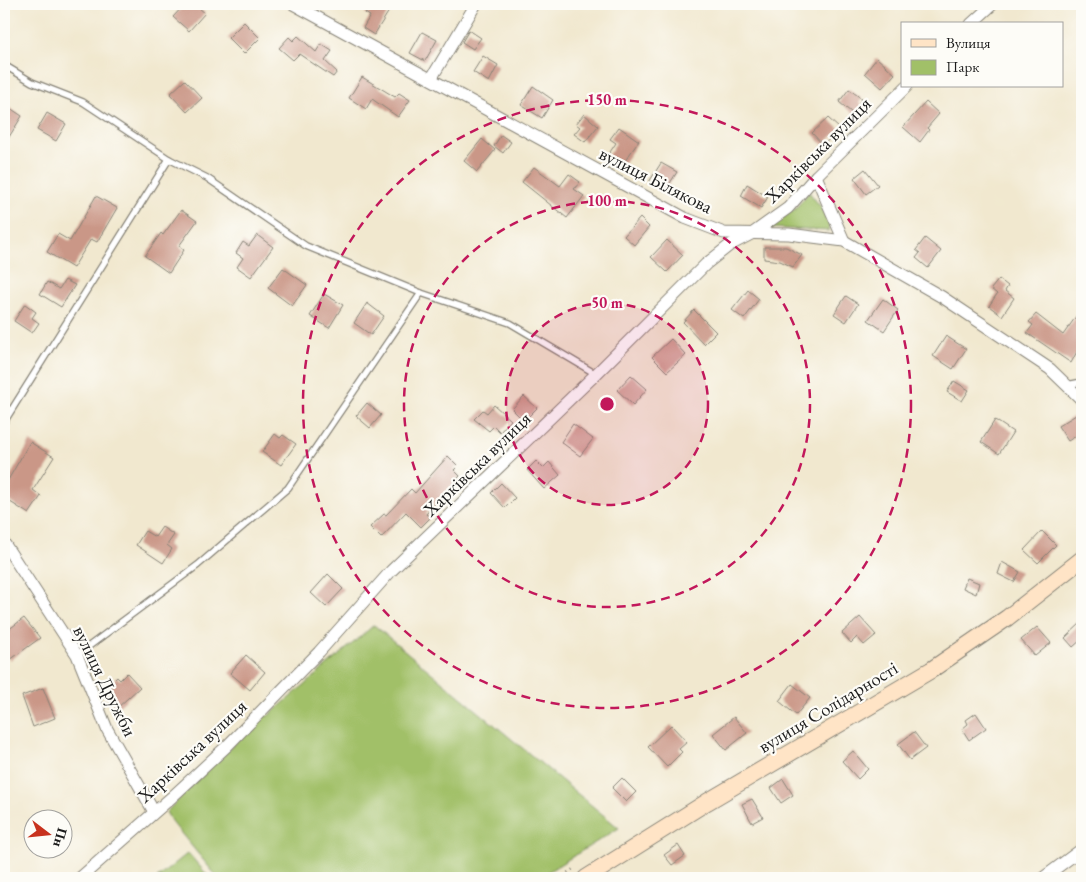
<svg xmlns="http://www.w3.org/2000/svg" width="1086" height="882" font-family="'EB Garamond',serif">
	<style>
		.green { fill: #a1c068; stroke: #5e6e42 }
		.building { fill: #ca9787 }
		.lines { fill: none; stroke-linecap: round; stroke-linejoin: round }
		.lane-casing { stroke: #868276; stroke-width: 8 }
		.street-casing { stroke: #868276; stroke-width: 13 }
		.secondary-casing { stroke: #868276; stroke-width: 18 }
		.path { stroke: #868276; stroke-width: 2.5; stroke-dasharray: 1 4; stroke-linecap: butt }
		.lane { stroke: #fff; stroke-width: 5.5 }
		.street { stroke: #fff; stroke-width: 11 }
		.secondary { stroke: #ffe4c6; stroke-width: 16 }
		.ring { fill: none; stroke: #c2185b; stroke-width: 2.5; stroke-dasharray: 9 6 }
		.labels { text-anchor: middle; dominant-baseline: central; stroke-width: 4.5; stroke-linejoin: round; paint-order: stroke }
		.street-label { font-size: 19px; fill: #1c1c1c; stroke: #fdfcf7 }
		.centre { fill: #c2185b; stroke: #fdfcf7; stroke-width: 2.5 }
		.ring-label { font-size: 15px; text-anchor: middle; font-weight: bold; fill: #c2185b; stroke: #fdfcf7; stroke-width: 4.5; stroke-linejoin: round; paint-order: stroke }
	</style>
	<rect width="100%" height="100%" fill="#fdfcf7"/>
	<filter id="ink" filterUnits="userSpaceOnUse"><feTurbulence type="fractalNoise" baseFrequency=".02" numOctaves="2"/><feDisplacementMap in="SourceGraphic" scale="10" xChannelSelector="R" yChannelSelector="G"/><feConvolveMatrix kernelMatrix="1 2 1 2 8 2 1 2 1" color-interpolation-filters="sRGB"/></filter>
	<filter id="wash" filterUnits="userSpaceOnUse"><feTurbulence type="fractalNoise" baseFrequency=".0096" numOctaves="4" result="noise"/><feDisplacementMap in="SourceGraphic" scale="20" xChannelSelector="R" yChannelSelector="G"/><feGaussianBlur stdDeviation="1.12" result="paint"/><feColorMatrix in="noise" values="0 0 0 0 0 0 0 0 0 0 0 0 0 0 0 0 0 1.4 0 .05"/><feComposite in="paint" operator="in"/></filter>
	<g filter="url(#wash)">
		<rect width="100%" height="100%" fill="#f1e8cf"/>
		<!-- green -->
		<g class="green">
			<polygon points="809,192 831,220 829,231 769,228 795,209"/>
			<polygon points="374,625 619,828 538,878 218,878 171,821 166,812 262,716 268,716"/>
			<polygon points="188,853 210,878 157,878"/>
		</g>
		<g id="blocks">
			<!-- building -->
			<g class="building">
				<polygon points="185,4 194,4 205,13 189,31 173,17"/>
				<polygon points="371,4 377,4 389,11 374,35 363,28 370,16 365,13"/>
				<polygon points="244,22 260,38 244,54 228,38"/>
				<polygon points="469,30 481,38 473,49 462,42"/>
				<polygon points="422,32 437,40 425,61 410,53"/>
				<polygon points="298,36 316,52 321,44 332,51 325,61 337,72 333,77 299,54 293,60 279,48 289,37 293,41"/>
				<polygon points="483,56 498,65 489,82 473,72"/>
				<polygon points="877,58 895,74 882,88 865,73"/>
				<polygon points="362,77 395,97 399,93 410,100 398,117 372,99 366,109 349,98"/>
				<polygon points="185,80 202,98 187,112 170,94"/>
				<polygon points="533,86 553,100 542,118 521,105"/>
				<polygon points="849,89 862,99 859,103 865,109 858,118 839,102"/>
				<polygon points="926,102 939,114 927,128 929,130 920,142 903,127"/>
				<polygon points="4,104 22,116 4,145"/>
				<polygon points="47,113 66,124 56,141 37,130"/>
				<polygon points="584,114 598,126 585,142 574,134 580,127 576,124"/>
				<polygon points="828,118 840,129 823,145 812,133"/>
				<polygon points="619,127 639,141 622,165 608,155 616,143 610,139"/>
				<polygon points="501,135 511,142 503,153 494,146"/>
				<polygon points="482,139 495,150 477,172 464,161"/>
				<polygon points="661,163 677,172 665,191 649,182"/>
				<polygon points="534,167 560,186 569,174 580,182 574,189 584,196 567,218 522,182"/>
				<polygon points="865,169 878,185 866,194 854,178"/>
				<polygon points="747,184 768,197 761,208 741,196"/>
				<polygon points="96,196 117,208 97,242 91,239 73,268 47,252 58,234 70,241"/>
				<polygon points="181,210 197,221 179,246 184,250 169,273 145,256 161,233 163,235"/>
				<polygon points="640,218 649,227 634,245 624,236"/>
				<polygon points="257,235 273,247 251,277 237,267 243,258 236,253 243,242 249,246"/>
				<polygon points="925,238 941,251 928,268 916,258 920,253 916,250"/>
				<polygon points="667,240 683,255 667,272 651,257"/>
				<polygon points="764,247 786,247 802,255 793,267 780,261 764,259"/>
				<polygon points="283,268 307,285 292,306 268,288"/>
				<polygon points="999,279 1008,286 1005,291 1014,298 1002,316 989,306 997,294 991,289"/>
				<polygon points="65,280 75,285 61,307 40,294 47,282 59,289"/>
				<polygon points="748,290 759,299 744,319 732,310"/>
				<polygon points="324,294 343,305 329,328 310,316"/>
				<polygon points="846,296 858,304 846,322 834,314"/>
				<polygon points="883,299 898,310 884,331 868,320"/>
				<polygon points="367,303 384,316 371,335 354,323"/>
				<polygon points="25,304 36,312 32,318 39,323 32,333 14,321"/>
				<polygon points="1082,308 1082,342 1071,363 1027,333 1033,325 1029,322 1036,314 1063,335"/>
				<polygon points="694,310 716,332 704,344 683,322"/>
				<polygon points="946,336 966,349 953,369 933,356"/>
				<polygon points="671,339 686,355 667,372 652,357"/>
				<polygon points="631,375 647,389 633,405 617,390"/>
				<polygon points="954,381 969,390 962,401 947,392"/>
				<polygon points="524,396 537,408 524,421 512,409"/>
				<polygon points="367,403 381,415 370,428 356,416"/>
				<polygon points="494,405 511,420 500,432 494,426 489,431 474,419 483,410 487,413"/>
				<polygon points="1076,415 1082,424 1082,432 1068,441 1058,426"/>
				<polygon points="995,420 1013,432 999,454 981,442"/>
				<polygon points="573,424 593,439 580,456 561,442"/>
				<polygon points="275,434 280,438 283,435 296,444 281,465 262,452"/>
				<polygon points="30,442 54,457 33,490 41,496 29,514 4,498 4,487"/>
				<polygon points="448,456 458,466 454,470 460,476 426,514 430,518 421,527 406,512 381,538 370,527 384,514 386,515 411,489 415,493"/>
				<polygon points="536,461 543,468 549,462 560,475 544,489 527,470"/>
				<polygon points="501,483 515,498 505,508 491,493"/>
				<polygon points="162,527 174,535 167,545 172,549 163,563 136,545 145,531 155,537"/>
				<polygon points="1042,531 1056,545 1038,563 1024,550"/>
				<polygon points="1002,562 1020,572 1014,582 998,574"/>
				<polygon points="328,574 343,589 326,607 311,593"/>
				<polygon points="967,578 979,583 976,594 963,588"/>
				<polygon points="860,617 876,635 864,645 857,637 851,643 842,633"/>
				<polygon points="24,618 40,638 10,660 4,652 4,633"/>
				<polygon points="1082,622 1082,639 1073,647 1065,638"/>
				<polygon points="1037,627 1051,643 1035,656 1021,640"/>
				<polygon points="246,655 265,672 250,690 230,673"/>
				<polygon points="127,673 140,687 117,708 105,695 112,688 109,685 117,677 120,680"/>
				<polygon points="792,684 810,698 796,715 779,701"/>
				<polygon points="43,688 55,718 33,727 22,696"/>
				<polygon points="976,713 986,728 969,740 962,729 968,724 966,720"/>
				<polygon points="734,717 747,733 726,750 713,734"/>
				<polygon points="671,725 687,742 679,749 682,752 667,767 648,747"/>
				<polygon points="914,732 926,748 910,760 898,744"/>
				<polygon points="853,751 868,769 858,779 842,761"/>
				<polygon points="622,778 636,792 626,802 612,788"/>
				<polygon points="783,779 793,795 781,803 771,788"/>
				<polygon points="752,799 763,817 752,823 742,804"/>
				<polygon points="678,845 685,856 672,865 664,855"/>
			</g>
		</g>
	</g>
	<g filter="url(#ink)">
		<use href="#blocks" fill-opacity="0" stroke="#868276" stroke-width="1"/>
		<g class="lines">
			<!-- lane casing -->
			<g class="lane-casing">
				<g id="lane">
					<polyline points="4,65 32,82 83,102 169,159 207,178 306,246 421,293 510,323 596,374"/>
					<polyline points="1067,385 1082,382"/>
					<polyline points="4,422 169,159"/>
					<polyline points="77,655 198,565 288,488 421,293"/>
				</g>
			</g>
			<!-- street casing -->
			<g class="street-casing">
				<g id="street">
					<polyline points="293,4 685,218 724,233 789,234 844,241 942,297 1050,369 1082,400"/>
					<polyline points="971,24 993,4"/>
					<polyline points="431,79 476,4"/>
					<polyline points="816,176 844,241"/>
					<polyline points="4,543 77,655 107,729 154,812"/>
					<polyline points="80,878 172,797 227,746 319,652 391,571 596,374 706,264 730,245 753,233 788,208 816,176 907,86"/>
					<polyline points="1043,878 1082,849"/>
				</g>
			</g>
			<!-- secondary casing -->
			<g class="secondary-casing">
				<polyline id="secondary" points="586,878 707,802 931,670 1007,618 1082,559"/>
			</g>
			<!-- path -->
			<polyline class="path" points="559,878 575,868"/>
			<!-- lane -->
			<use href="#lane" class="lane"/>
			<!-- street -->
			<use href="#street" class="street"/>
			<!-- secondary -->
			<use href="#secondary" class="secondary"/>
		</g>
	</g>
	<!-- distance rings -->
	<circle cx="607" cy="404" r="101" fill="#c2185b" fill-opacity=".12"/>
	<g class="ring">
		<circle cx="607" cy="404" r="101"/>
		<circle cx="607" cy="404" r="203"/>
		<circle cx="607" cy="404" r="304"/>
	</g>
	<g class="labels">
		<!-- street labels -->
		<g class="street-label">
			<text transform="translate(818 150) rotate(-45)">Харківська вулиця</text>
			<text transform="translate(656 180) rotate(27)">вулиця Білякова</text>
			<text transform="translate(477 464) rotate(-44)">Харківська вулиця</text>
			<text transform="translate(105 681) rotate(64)">вулиця Дружби</text>
			<text transform="translate(828 707) rotate(-31)">вулиця Солідарності</text>
			<text transform="translate(192 751) rotate(-43)">Харківська вулиця</text>
		</g>
	</g>
	<circle cx="607" cy="404" r="8" class="centre"/>
	<g class="ring-label">
		<text x="607" y="105">150 m</text>
		<text x="607" y="206">100 m</text>
		<text x="607" y="308">50 m</text>
	</g>
	<!-- margin -->
	<rect width="1086" height="882" fill="none" stroke="#fdfcf7" stroke-width="20"/>
	<!-- legend -->
	<rect x="901" y="22" width="162" height="65" fill="#fdfcf7" stroke="#a3a29f"/>
	<rect x="911" y="39" width="25" height="8" fill="#ffe4c6" stroke="#a3a29f"/>
	<text x="946" y="48" font-size="15" fill="#1c1c1c">Вулиця</text>
	<rect x="911" y="60" width="25" height="15" fill="#a1c068" stroke="#a3a29f"/>
	<text x="946" y="72" font-size="15" fill="#1c1c1c">Парк</text>
	<!-- north arrow -->
	<g transform="translate(48 834) rotate(106)"><circle r="24" fill="#fdfcf7" stroke="#a3a29f"/>
	<path d="M0-4L9 19L0 12L-9 19Z" fill="#c8321e"/>
	<text y="-8" font-size="14" font-weight="bold" text-anchor="middle" fill="#1c1c1c">Пн</text>
	</g>
</svg>
